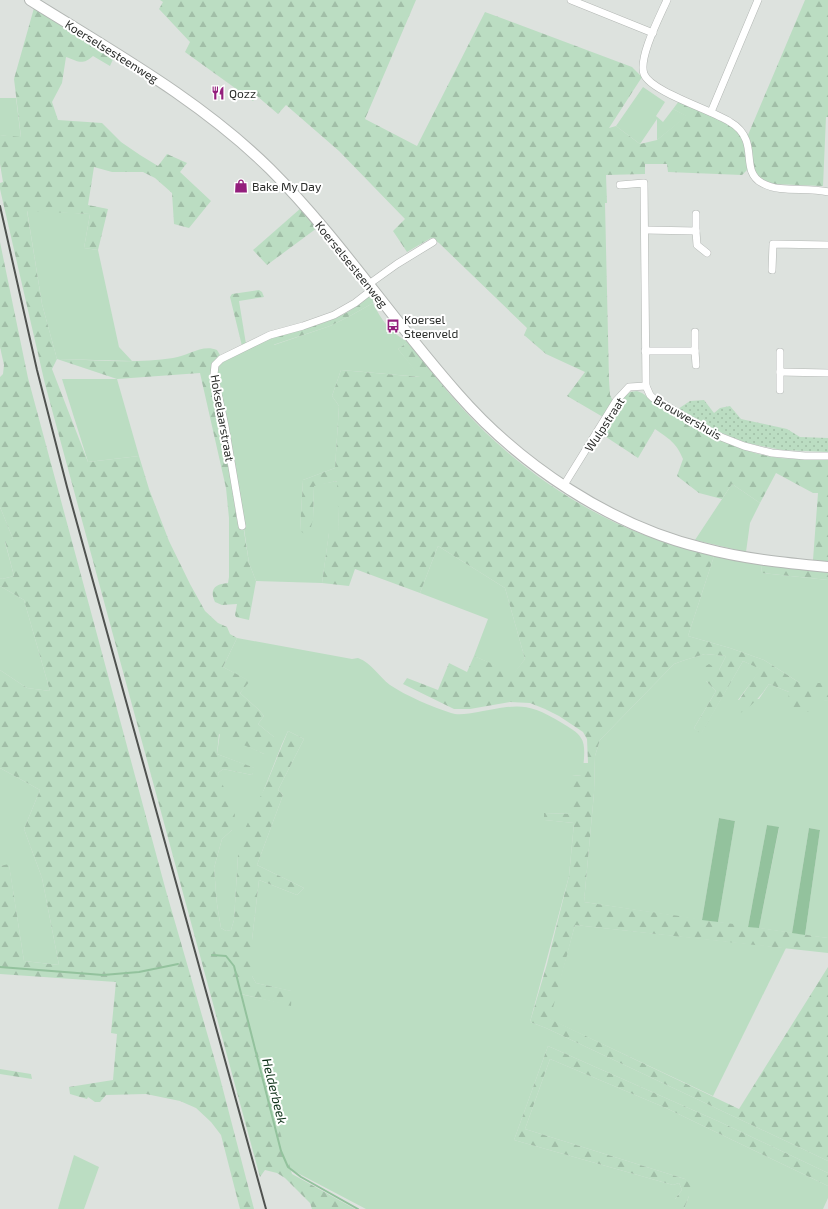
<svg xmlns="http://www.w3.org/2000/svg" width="828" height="1209" font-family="'Exo 2',sans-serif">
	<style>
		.grass { fill: #bbddc2 }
		.forest { fill: url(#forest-firs) }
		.park { fill: url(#park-dots) }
		.water { fill: #93c29d }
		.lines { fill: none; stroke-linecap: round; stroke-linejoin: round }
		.stream { stroke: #93c29d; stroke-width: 2 }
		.street-casing { stroke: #b3b7b4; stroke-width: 8 }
		.secondary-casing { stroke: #b3b7b4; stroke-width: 12 }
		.street { stroke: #fff; stroke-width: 7 }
		.secondary { stroke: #fff; stroke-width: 10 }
		.rail { stroke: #4f524f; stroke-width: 2 }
		.labels { text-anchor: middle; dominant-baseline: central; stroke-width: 4; stroke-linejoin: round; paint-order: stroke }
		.street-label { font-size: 12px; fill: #2c2e2c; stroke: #fff }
		.poi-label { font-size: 12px; fill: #2c2e2c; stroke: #fff; text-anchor: start }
		.water-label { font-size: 13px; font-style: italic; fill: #0e3219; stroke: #fff }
	</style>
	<defs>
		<pattern id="forest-firs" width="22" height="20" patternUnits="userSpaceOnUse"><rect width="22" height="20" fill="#bbddc2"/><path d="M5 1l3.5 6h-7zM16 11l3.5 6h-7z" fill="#a1bea7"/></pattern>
		<pattern id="park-dots" width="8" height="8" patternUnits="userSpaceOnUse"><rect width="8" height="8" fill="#bbddc2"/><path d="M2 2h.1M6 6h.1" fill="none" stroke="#a1bea7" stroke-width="1.8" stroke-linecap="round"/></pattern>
	</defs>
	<rect width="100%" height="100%" fill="#dde2de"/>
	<!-- grass -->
	<g class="grass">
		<polygon points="643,87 665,102 656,116 663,122 673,109 687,116 657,140 657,119 640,144 616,126"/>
		<polygon points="0,98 16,98 21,138 0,135"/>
		<polygon points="27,210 90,214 84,248 98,250 119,347 132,361 57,359 42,304"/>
		<path d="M373,303C381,320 391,333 408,342L398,349L421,377L341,370L332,396L339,406L335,468L303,480L300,531L313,519L314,485L338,481L339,532L329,533L322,583L256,581L249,563L238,487L217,375L218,367L223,361L272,337L274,345L330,326L350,316Z"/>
		<polygon points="62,379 117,379 139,456 88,462"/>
		<polygon points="732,484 760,503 750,523 746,552 695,540"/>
		<polygon points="0,507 13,539 5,542 14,576 2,579 0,578"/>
		<polygon points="438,546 505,588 525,659 514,674 474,656 488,619 420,593"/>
		<polygon points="714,556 762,565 761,573 828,580 828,683 800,683 764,660 730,648 688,636"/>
		<polygon points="0,586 24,600 50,691 27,688 0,670"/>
		<path d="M237,638L352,659L358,658C372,663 379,677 390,685C406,696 433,707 451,713C459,716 470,713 478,712C517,705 526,701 562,723C568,727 577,731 581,738C587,746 583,767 582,776L572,775V814L544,813L545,820L574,823L569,876L530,1022L546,1028L828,1161V1173L720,1122L548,1046L514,1140L673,1185L679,1183L682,1190L675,1199V1209H366L290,1169L240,994L291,1005V991L256,983L252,976V940L259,880L297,895L304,888L257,865L283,795L278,790L304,739L288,731L282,744L238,855L234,920L231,930L226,931L221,928L217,904L214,868L222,839L232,830L218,773L223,769L252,775L254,768L217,754L220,733L264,754L274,737L258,724L264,716L259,710L240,693L249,681L223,667Z"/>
		<polygon points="705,654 726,656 719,670 706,681 716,691 694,728 701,733 743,661 761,669 738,700 759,699 769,684 789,692 828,701 828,938 805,935 820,830 809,828 792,933 759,928 779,828 767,825 748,927 718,922 735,821 719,818 702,920 584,902 594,793 595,756 600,740 674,664 685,660"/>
		<polygon points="0,768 40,790 24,829 42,878 59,965 24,961 9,865 0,866"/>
		<polygon points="575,925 786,948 713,1096 549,1019"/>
		<polygon points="550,1059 666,1108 828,1186 828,1198 823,1209 684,1209 689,1196 685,1179 525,1129"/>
		<polygon points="74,1155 99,1167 84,1209 58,1209"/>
	</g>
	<!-- forest -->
	<g class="forest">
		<path d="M160,0H416L365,119L417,146L485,12L632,67L642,77L609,128L616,126L640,144L657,140L686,116L673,109L679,101C697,109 738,122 744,141C747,150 747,160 748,169L742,175L668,172L667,164H645V174L606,175L607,203H605L609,380L610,395L613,401L603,417L567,396L585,372L546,354L524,335L527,328L439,243L431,238L407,252L393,231L405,219L339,151L286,105L278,114L257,96L253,101L185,52L190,42L159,9L163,2Z"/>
		<polygon points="805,0 828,0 828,117 826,117 823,186 773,184 760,178 756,173 753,165 748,135"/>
		<path d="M34,8L114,57L110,66L93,56C82,66 78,61 66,57L62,83L52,102L58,120L102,123L121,142L140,155L158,166L167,154L187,163L180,172L211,201L189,228L174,224L172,193L155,178L143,172H112L94,167L88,205L108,209L98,250L84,248L90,214L27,211L42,304L57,359C95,360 135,364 173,358C188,356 202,344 217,350L220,355L212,364L210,376L223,427L237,520L242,519L249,563L256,581L249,620L236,617L235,615L237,604L222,605L215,602C209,589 215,584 228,583L229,577V518L226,488L200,373L117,379L57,359L52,369L88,462L139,456L149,489L169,541L190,584L205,611L218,623L227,627L230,634L237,638L223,667L250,681L240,693L259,710L264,716L258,724L274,737L275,748L272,752L264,754L219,734L217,754L255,768L252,775L223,769L218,773L235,815L232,830L222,839L214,868L217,904L221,928L226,931L231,930L234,920L238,855L240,839L266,785L288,731L304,739L278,790L283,795L257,865L304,888L297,895L259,880L252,940V976L256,983L292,991L291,1006L241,994L292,1174L355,1209H312L310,1203L285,1178L277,1173L265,1170L260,1177L45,384L0,189V183L3,182L0,164V135L21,137L14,79Z"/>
		<polygon points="301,208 317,228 267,265 253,250"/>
		<polygon points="0,242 28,378 166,891 220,1078 254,1209 240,1209 221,1135 211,1122 196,1108 180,1101 146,1094 106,1095 100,1102 95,1102 88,1097 87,1099 70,1094 69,1087 113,1080 117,1034 111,1033 116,982 0,974 0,866 9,864 24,961 59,965 42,878 24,829 40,790 0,768 0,670 27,688 50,691 24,600 0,586 0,578 2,579 14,576 5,541 13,539 0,507 0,377 3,374 4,365 0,347"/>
		<polygon points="259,290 262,292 264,297 239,301 246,344 242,346 230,297 232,294"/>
		<path d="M369,296H371L374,299L373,303L350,316L330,326L273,345L272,337C297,330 324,325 346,313C355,308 362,302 369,296Z"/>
		<path d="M408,342C426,364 443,387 462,408C504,455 559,496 616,523C647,538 681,547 714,556L688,636L730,648L764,660L800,683H828V701L817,700C808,718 804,714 788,704L789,692L769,684C760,697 751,707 737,715L735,706L760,669L743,661L701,734L694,728L716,691L706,681L702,671L704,667L709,664L719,670L726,656L705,654L685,660L674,664L600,740L595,756L594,793L584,902L828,938V953L575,925L550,1019L739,1109L828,967V1161L546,1028L530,1022L547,964L569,876L574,823L544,820V813L572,814V775L581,776L583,763H588L587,739L583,732L559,716L545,709L530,703L510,702L470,709H454L403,684L407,678L438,690L449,663L467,672L474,656L514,673L525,659L505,588L438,546L420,593L355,569L349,586L322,583L329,532H339L337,481L314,486L313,519L310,531L305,534L300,531L303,480L335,468L339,406L332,396L341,370L420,377L398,349Z"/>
		<path d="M637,391L642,393C680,420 726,449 773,457C791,460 810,459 828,460V562L813,560L818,493H813L776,473L760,503L732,484L722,499L699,493L677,476L683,459C676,442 669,439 655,429L638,458L600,433L624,397L630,392Z"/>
		<polygon points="762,565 828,572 828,580 761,573"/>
		<polygon points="548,1046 720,1122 828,1173 828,1186 666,1108 550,1059 525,1129 685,1179 691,1185 689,1196 684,1209 675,1209 675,1199 682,1190 679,1183 673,1185 514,1140"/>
		<polygon points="0,1069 31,1074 32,1079 0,1074"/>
	</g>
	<!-- park -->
	<polygon class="park" points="704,400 714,413 720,408 730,406 741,419 787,429 800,437 828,438 828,452 782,450 747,443 716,431 678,409 690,401"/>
	<!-- water -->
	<g class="water">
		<polygon points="719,818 735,821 718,922 702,920"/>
		<polygon points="767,825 779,827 759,928 748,927"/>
		<polygon points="809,828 820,830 805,935 792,933"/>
	</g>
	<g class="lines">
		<!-- stream -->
		<g class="stream">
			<polyline points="212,955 226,956 234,966 281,1151 288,1167 301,1177 358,1209"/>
			<polyline points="0,967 103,975 139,972 178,964"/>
		</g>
		<!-- street casing -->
		<g class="street-casing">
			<g id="street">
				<polyline points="571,0 653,33"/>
				<path d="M667,0C660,16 638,58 644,74C651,92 712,110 730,122C737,126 743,132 746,140C752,155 745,174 762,183C782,194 807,186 828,192"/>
				<polyline points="711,112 758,0"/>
				<polyline points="645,230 696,231 696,214"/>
				<polyline points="696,231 697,245 707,253"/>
				<polyline points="772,270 773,244 828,245"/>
				<polyline points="369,284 397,264 433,242"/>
				<polyline points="645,351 695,351 695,332"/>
				<polyline points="695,351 696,365"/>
				<polyline points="780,372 828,373"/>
				<polyline points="646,386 650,395 653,398 716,435 744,446 772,453 805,456 828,456"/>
				<polyline points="780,390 780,352"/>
				<polyline points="564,485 616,401 629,387 646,386 644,183 620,185"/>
				<polyline points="242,526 225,426 214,375 215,365 221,359 270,335 303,326 334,315 355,303 373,289"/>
			</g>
		</g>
		<!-- secondary casing -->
		<g class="secondary-casing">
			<path id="secondary" d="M30,0C113,52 200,100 270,169C339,238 393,321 458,394C520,465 611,526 703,548C744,559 786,563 828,567"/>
		</g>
		<!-- street -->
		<use href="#street" class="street"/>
		<!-- secondary -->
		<use href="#secondary" class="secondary"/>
		<!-- rail -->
		<polyline class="rail" points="0,206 37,370 67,487 266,1209"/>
	</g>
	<!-- icons -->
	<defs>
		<g id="restaurant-bare" transform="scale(1.08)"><path d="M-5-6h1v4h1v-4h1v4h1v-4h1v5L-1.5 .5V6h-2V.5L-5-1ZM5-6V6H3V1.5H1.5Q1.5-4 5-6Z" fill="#931e7c" stroke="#fff" stroke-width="2.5" paint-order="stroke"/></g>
		<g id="shop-bare" transform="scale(1.08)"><path d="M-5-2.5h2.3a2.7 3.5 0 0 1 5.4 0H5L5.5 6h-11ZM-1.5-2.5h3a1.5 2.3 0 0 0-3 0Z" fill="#931e7c" stroke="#fff" stroke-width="2.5" paint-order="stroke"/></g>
		<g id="bus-bare" transform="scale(1.08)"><path d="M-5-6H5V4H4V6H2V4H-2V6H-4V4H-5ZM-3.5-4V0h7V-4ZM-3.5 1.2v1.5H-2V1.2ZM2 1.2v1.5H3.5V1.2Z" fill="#931e7c" stroke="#fff" stroke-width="2.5" paint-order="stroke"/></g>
	</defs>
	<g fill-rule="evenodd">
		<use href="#restaurant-bare" x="218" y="93"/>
		<use href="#shop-bare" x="241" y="186"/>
		<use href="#bus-bare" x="393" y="326"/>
	</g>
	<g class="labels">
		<!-- street labels -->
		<g class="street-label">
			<text transform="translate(112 51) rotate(32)">Koerselsesteenweg</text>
			<text transform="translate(352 264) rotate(51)">Koerselsesteenweg</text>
			<text transform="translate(688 417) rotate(30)">Brouwershuis</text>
			<text transform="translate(223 418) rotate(80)">Hokselaarstraat</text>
			<text transform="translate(604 424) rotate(-57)">Wulpstraat</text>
		</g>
		<!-- poi labels -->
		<g class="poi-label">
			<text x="229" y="93">Qozz</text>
			<text x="252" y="186">Bake My Day</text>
			<text x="404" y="319">Koersel<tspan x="404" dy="14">Steenveld</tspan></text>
		</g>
		<!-- water labels -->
		<g class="water-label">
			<text transform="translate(275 1091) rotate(76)">Helderbeek</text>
		</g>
	</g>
</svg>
